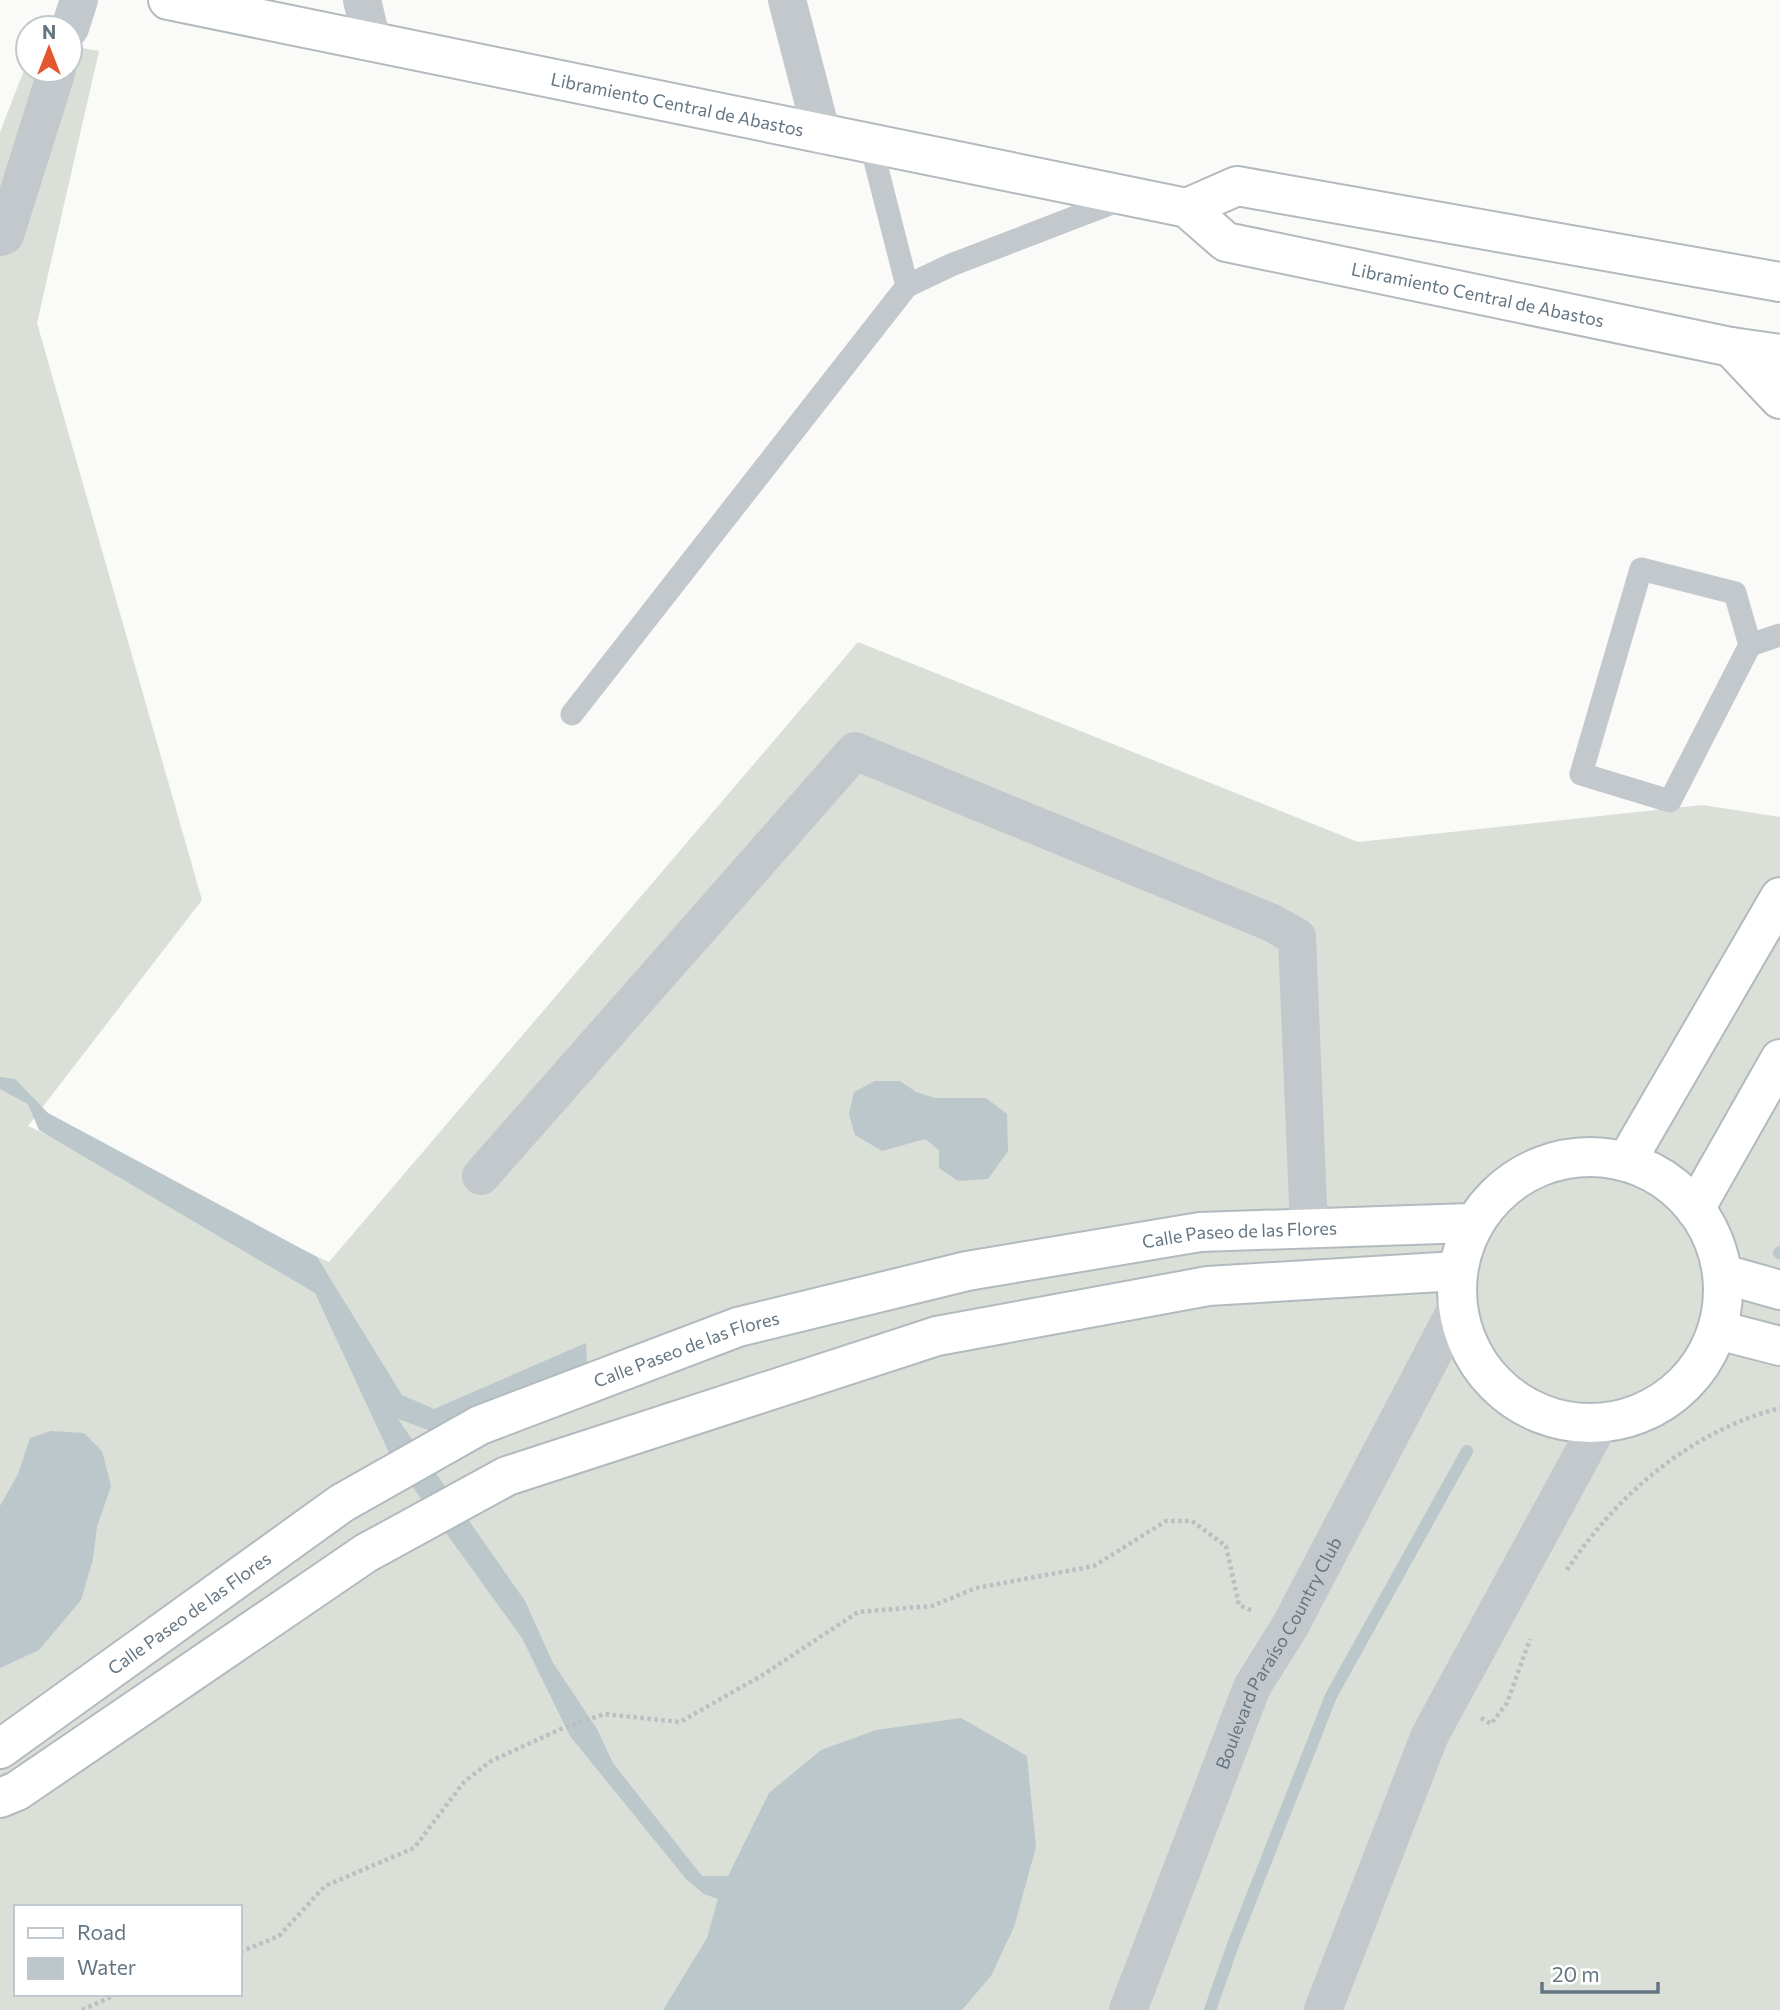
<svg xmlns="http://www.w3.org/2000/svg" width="1780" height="2010" font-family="Commissioner,sans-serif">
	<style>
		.grass { fill: #dadfd7; fill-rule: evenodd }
		.water { fill: #bbc7cb }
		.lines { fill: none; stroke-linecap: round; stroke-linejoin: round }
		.stream { stroke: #bbc7cb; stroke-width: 12 }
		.secondary-casing { stroke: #b3babf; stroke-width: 42 }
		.path { stroke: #bbbfc2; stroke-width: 4.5; stroke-dasharray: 3.5 3.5; stroke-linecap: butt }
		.lane { stroke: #c3c8cc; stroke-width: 23 }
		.street { stroke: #c3c8cc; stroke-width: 38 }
		.secondary { stroke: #fff; stroke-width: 38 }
		.labels { text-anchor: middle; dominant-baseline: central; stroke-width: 7; stroke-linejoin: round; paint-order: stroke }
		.street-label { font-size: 18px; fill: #657683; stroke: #fff }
	</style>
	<rect width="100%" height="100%" fill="#fafaf8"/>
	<!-- grass -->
	<path class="grass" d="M70,46L99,51L37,323L202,900L28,1126L329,1262L858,642L1358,842L1702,805L1780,817V2010H0V132L28,60V70H70ZM16,1907H240V1994H16Z"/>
	<!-- water -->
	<g class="water">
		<polygon points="0,1077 15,1079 48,1113 317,1257 402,1395 434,1409 586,1343 587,1366 431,1431 398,1419 525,1601 553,1663 597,1729 613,1763 702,1876 728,1876 769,1793 821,1750 876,1730 961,1718 1027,1756 1036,1847 1014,1927 991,1976 962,2010 663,2010 707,1938 718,1899 704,1894 686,1879 570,1736 522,1638 391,1457 315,1293 39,1130 28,1104 0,1089"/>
		<polygon points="875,1081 900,1081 916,1092 935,1098 986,1098 1007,1114 1008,1151 988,1179 958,1181 939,1168 939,1150 925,1139 882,1151 855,1135 849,1114 854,1092"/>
		<polygon points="51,1431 84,1433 102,1451 111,1486 97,1527 93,1559 81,1600 39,1650 0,1668 0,1506 18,1474 30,1438"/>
	</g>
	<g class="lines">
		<!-- stream -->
		<g class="stream">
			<polyline points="1779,1253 1780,1252"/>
			<polyline points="1210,2010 1234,1942 1331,1696 1467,1451"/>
		</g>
		<!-- secondary casing -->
		<g class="secondary-casing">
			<g id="secondary">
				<path id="s2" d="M168,0L1187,208L1226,242L1731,347L1780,354"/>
				<polyline points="1187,208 1237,186 1780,282"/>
				<polyline points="1731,347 1780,399"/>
				<circle cx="1590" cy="1290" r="133"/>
				<polyline points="1626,1162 1780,897"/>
				<polyline points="1695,1209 1780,1059"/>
				<polyline points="1727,1275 1780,1290"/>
				<polyline points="1718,1330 1780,1346"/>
				<path id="s3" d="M0,1749L342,1503L480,1425L738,1327L967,1271L1200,1232L1470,1223"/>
				<polyline points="0,1798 17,1791 366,1553 507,1476 937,1336 1208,1286 1457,1271"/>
			</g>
		</g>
		<!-- path -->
		<g class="path">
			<path d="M1567,1570C1617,1494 1691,1431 1780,1408"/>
			<polyline points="1481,1718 1491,1724 1507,1703 1530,1639"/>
			<polyline points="240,1952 279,1936 325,1886 414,1848 464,1782 491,1761 561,1729 604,1714 680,1722 761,1676 858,1612 932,1606 976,1588 1094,1566 1166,1521 1192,1521 1226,1546 1239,1605 1253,1611"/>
			<polyline points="82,2010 117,1994"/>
		</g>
		<!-- lane -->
		<g class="lane">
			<polyline points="871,145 907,286"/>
			<polygon points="1641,569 1735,593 1750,645 1670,801 1581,774"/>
			<polyline points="1750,645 1780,635"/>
			<polyline points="572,714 907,286 951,265 1125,198"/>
		</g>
		<!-- street -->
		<g class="street">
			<polyline points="362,0 372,42"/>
			<polyline points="787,0 822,135"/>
			<polyline points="70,28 79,0"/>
			<polyline points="0,237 5,235 57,70"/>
			<polyline points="481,1176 855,751 1272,923 1297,937 1309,1228"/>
			<path id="s1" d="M1128,2010L1252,1687L1290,1626L1457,1308"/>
			<polyline points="1323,2010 1430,1735 1599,1424"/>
		</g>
		<!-- secondary -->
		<use href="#secondary" class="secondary"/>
	</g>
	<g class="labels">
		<!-- street labels -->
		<g class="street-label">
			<text stroke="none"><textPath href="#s2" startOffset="520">Libramiento Central de Abastos</textPath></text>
			<text stroke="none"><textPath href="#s2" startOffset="1349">Libramiento Central de Abastos</textPath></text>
			<text stroke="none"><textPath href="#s3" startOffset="1367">Calle Paseo de las Flores</textPath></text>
			<text stroke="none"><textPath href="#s3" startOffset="800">Calle Paseo de las Flores</textPath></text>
			<text stroke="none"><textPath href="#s3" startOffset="233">Calle Paseo de las Flores</textPath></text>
			<text stroke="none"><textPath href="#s1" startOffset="388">Boulevard Paraíso Country Club</textPath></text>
		</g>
	</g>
	<!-- legend -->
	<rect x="14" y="1905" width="228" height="91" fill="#ffffff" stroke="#c1c8cd" stroke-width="2"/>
	<rect x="28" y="1928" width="35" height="10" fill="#ffffff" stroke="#c1c8cd" stroke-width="2"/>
	<text x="77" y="1940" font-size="21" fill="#657683">Road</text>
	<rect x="28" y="1958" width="35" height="21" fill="#bbc7cb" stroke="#c1c8cd" stroke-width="2"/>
	<text x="77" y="1975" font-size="21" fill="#657683">Water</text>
	<!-- north arrow -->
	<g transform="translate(49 49)"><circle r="33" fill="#ffffff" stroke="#c1c8cd" stroke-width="2"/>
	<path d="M0-5L12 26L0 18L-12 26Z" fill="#e4572e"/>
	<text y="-10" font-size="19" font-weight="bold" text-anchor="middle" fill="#657683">N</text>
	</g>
	<!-- scale -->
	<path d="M1542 1982v10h116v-10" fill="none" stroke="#657683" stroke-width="3.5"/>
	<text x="1552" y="1982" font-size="21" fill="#657683" stroke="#ffffff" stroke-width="5" paint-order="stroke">20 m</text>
</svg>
